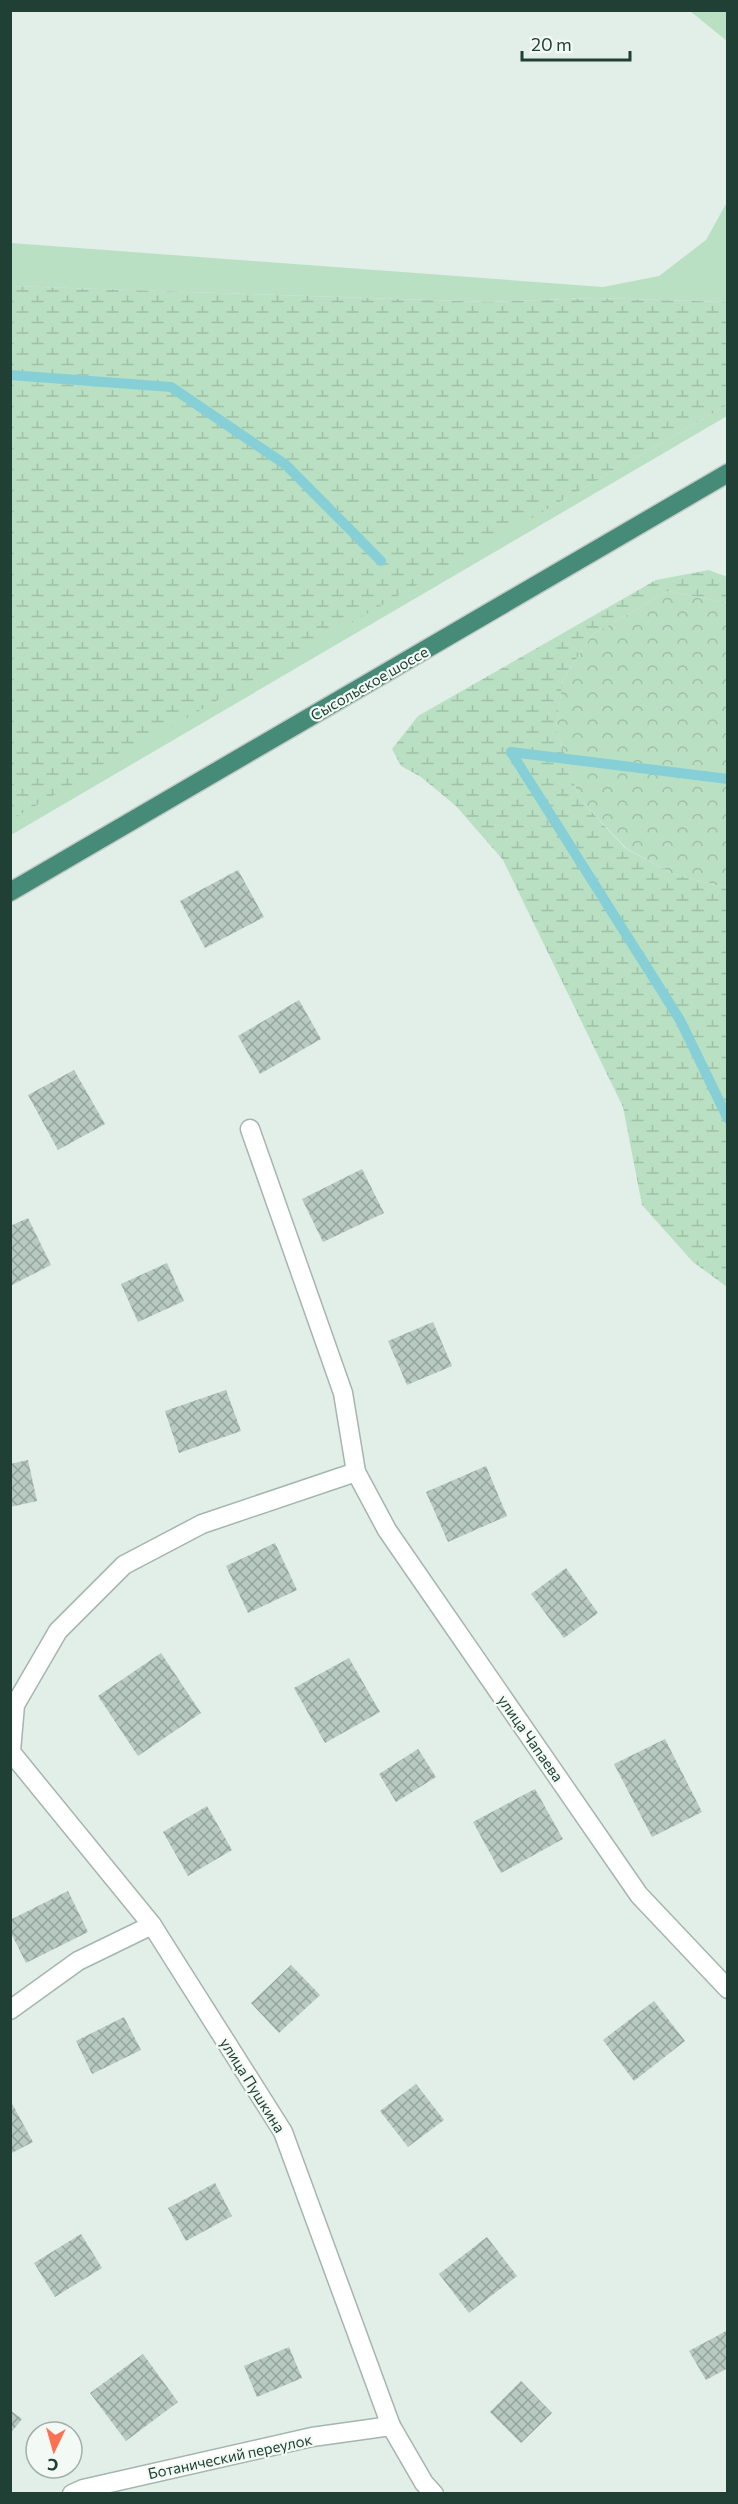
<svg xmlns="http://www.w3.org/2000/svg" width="738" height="2504" font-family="Commissioner,sans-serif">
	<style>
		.green { fill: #b9e0c2 }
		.forest { fill: url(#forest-crowns) }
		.wetland { fill: url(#wetland-marsh) }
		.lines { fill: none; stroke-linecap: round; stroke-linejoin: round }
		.stream { stroke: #86cfd7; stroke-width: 10 }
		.building { fill: url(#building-cross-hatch) }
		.minor-casing { stroke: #a4b6af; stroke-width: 21 }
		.trunk-casing { stroke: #c1cac7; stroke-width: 21 }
		.minor { stroke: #fff; stroke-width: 18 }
		.trunk { stroke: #468b77; stroke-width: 18 }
		.labels { text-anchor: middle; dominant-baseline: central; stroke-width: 4.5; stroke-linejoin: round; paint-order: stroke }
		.street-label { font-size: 15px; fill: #204036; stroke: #f3faf6 }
	</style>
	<defs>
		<pattern id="forest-crowns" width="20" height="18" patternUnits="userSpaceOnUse" patternTransform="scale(1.5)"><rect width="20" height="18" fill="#b9e0c2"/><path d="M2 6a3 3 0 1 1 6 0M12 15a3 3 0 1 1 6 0" fill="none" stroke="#9fc1a7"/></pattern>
		<pattern id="wetland-marsh" width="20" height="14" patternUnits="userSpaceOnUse" patternTransform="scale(1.5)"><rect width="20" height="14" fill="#b9e0c2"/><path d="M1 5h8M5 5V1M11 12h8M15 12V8" fill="none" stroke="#9fc1a7"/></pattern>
		<pattern id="building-cross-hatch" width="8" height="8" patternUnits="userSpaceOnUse" patternTransform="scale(1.5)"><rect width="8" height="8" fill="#b7c9c1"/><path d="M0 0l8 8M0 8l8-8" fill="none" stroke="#94a59e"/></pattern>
	</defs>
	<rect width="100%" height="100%" fill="#e2eee8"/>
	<!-- green -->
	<g class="green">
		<polygon points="690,11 727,11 727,41"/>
		<polygon points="727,202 727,302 593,298 489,302 11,286 11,243 603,287 659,276 706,240"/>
		<polygon points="727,405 727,416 11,835 10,820"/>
	</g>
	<!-- forest -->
	<polygon class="forest" points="668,591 727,603 727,888 673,874 626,848 579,798 556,728 563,679 592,635"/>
	<!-- wetland -->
	<g class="wetland">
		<polygon points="11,286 489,302 593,298 727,302 727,405 11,820"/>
		<polygon points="709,570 727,577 727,603 668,591 592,635 563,679 556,728 579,798 625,848 673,874 727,888 727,1287 693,1262 642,1205 623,1107 503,860 456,806 421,777 401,766 392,749 418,716 656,580"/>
	</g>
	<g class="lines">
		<!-- stream -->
		<g class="stream">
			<polyline points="10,375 171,387 286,465 381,561"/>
			<polyline points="511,752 680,1020 728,1119"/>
			<polyline points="511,752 728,779"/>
		</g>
	</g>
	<!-- building -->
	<g class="building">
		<polygon points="238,870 264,917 205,948 180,901"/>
		<polygon points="299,1000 321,1039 260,1074 238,1036"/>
		<polygon points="74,1070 105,1124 58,1150 28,1095"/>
		<polygon points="362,1169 384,1213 323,1242 302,1199"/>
		<polygon points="28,1218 51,1265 10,1286 10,1226"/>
		<polygon points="167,1263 184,1301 138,1322 121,1284"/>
		<polygon points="433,1322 452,1366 407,1385 388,1341"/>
		<polygon points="226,1390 241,1431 179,1453 165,1411"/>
		<polygon points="28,1460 37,1501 10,1507 10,1464"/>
		<polygon points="486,1466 507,1516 448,1542 426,1492"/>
		<polygon points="275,1543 297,1590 248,1613 226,1566"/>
		<polygon points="566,1568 598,1613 564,1638 531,1594"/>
		<polygon points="161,1653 201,1713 138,1756 98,1696"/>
		<polygon points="349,1658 380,1712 325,1743 294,1688"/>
		<polygon points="665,1739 702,1812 652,1837 614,1764"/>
		<polygon points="418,1749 436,1777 396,1802 379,1774"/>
		<polygon points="535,1789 563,1839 501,1873 473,1822"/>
		<polygon points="207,1806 232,1850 188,1876 163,1832"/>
		<polygon points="68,1891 88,1932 26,1963 10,1931 10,1920"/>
		<polygon points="291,1965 320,1995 279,2033 251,2003"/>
		<polygon points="654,2001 685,2041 634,2081 603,2040"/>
		<polygon points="124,2017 141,2050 92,2074 76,2041"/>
		<polygon points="416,2084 444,2120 408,2147 380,2111"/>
		<polygon points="10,2100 33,2142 10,2154"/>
		<polygon points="215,2183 232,2216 186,2241 168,2208"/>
		<polygon points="81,2234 102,2268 55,2297 34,2263"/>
		<polygon points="487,2237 517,2276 469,2313 439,2274"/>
		<polygon points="728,2330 728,2368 706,2380 689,2351"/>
		<polygon points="289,2347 302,2378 257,2397 244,2366"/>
		<polygon points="143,2354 178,2402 126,2441 90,2393"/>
		<polygon points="521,2381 552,2413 521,2443 490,2412"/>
		<polygon points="10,2410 22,2419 10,2434"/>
	</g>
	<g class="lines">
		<!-- minor casing -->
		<g class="minor-casing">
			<g id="minor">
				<polyline points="250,1129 343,1393 356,1472 387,1530 639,1895 728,1989"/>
				<polyline points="10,1751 152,1925 283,2132 391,2426 424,2483 434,2494"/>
				<polyline points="11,1751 15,1705 58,1631 124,1565 202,1524 356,1472"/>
				<polyline points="10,2010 78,1961 152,1925"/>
				<polyline points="72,2494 83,2489 312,2437 391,2426"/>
			</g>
		</g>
		<!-- trunk casing -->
		<g class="trunk-casing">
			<polyline id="trunk" points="10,892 728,473"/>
		</g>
		<!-- minor -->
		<use href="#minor" class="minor"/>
		<!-- trunk -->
		<use href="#trunk" class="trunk"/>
	</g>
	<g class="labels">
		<!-- street labels -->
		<g class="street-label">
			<text transform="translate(369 683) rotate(-30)">Сысольское шоссе</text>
			<text transform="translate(531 1738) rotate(55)">улица Чапаева</text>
			<text transform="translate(253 2085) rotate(58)">улица Пушкина</text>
			<text transform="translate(230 2456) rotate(-12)">Ботанический переулок</text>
		</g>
	</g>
	<!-- border -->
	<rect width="738" height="2504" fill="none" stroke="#204036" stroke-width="24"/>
	<!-- north arrow -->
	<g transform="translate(54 2450) rotate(185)"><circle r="28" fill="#f3faf6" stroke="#9fb0a9" stroke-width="1.5"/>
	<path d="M0-4.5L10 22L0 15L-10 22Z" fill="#fd7051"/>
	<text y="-9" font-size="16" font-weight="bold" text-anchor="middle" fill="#204036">С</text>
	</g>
	<!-- scale -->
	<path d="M522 51v9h108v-9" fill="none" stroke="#204036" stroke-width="3"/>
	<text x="531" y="51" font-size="18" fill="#204036" stroke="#f3faf6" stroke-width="4.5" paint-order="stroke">20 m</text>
</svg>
